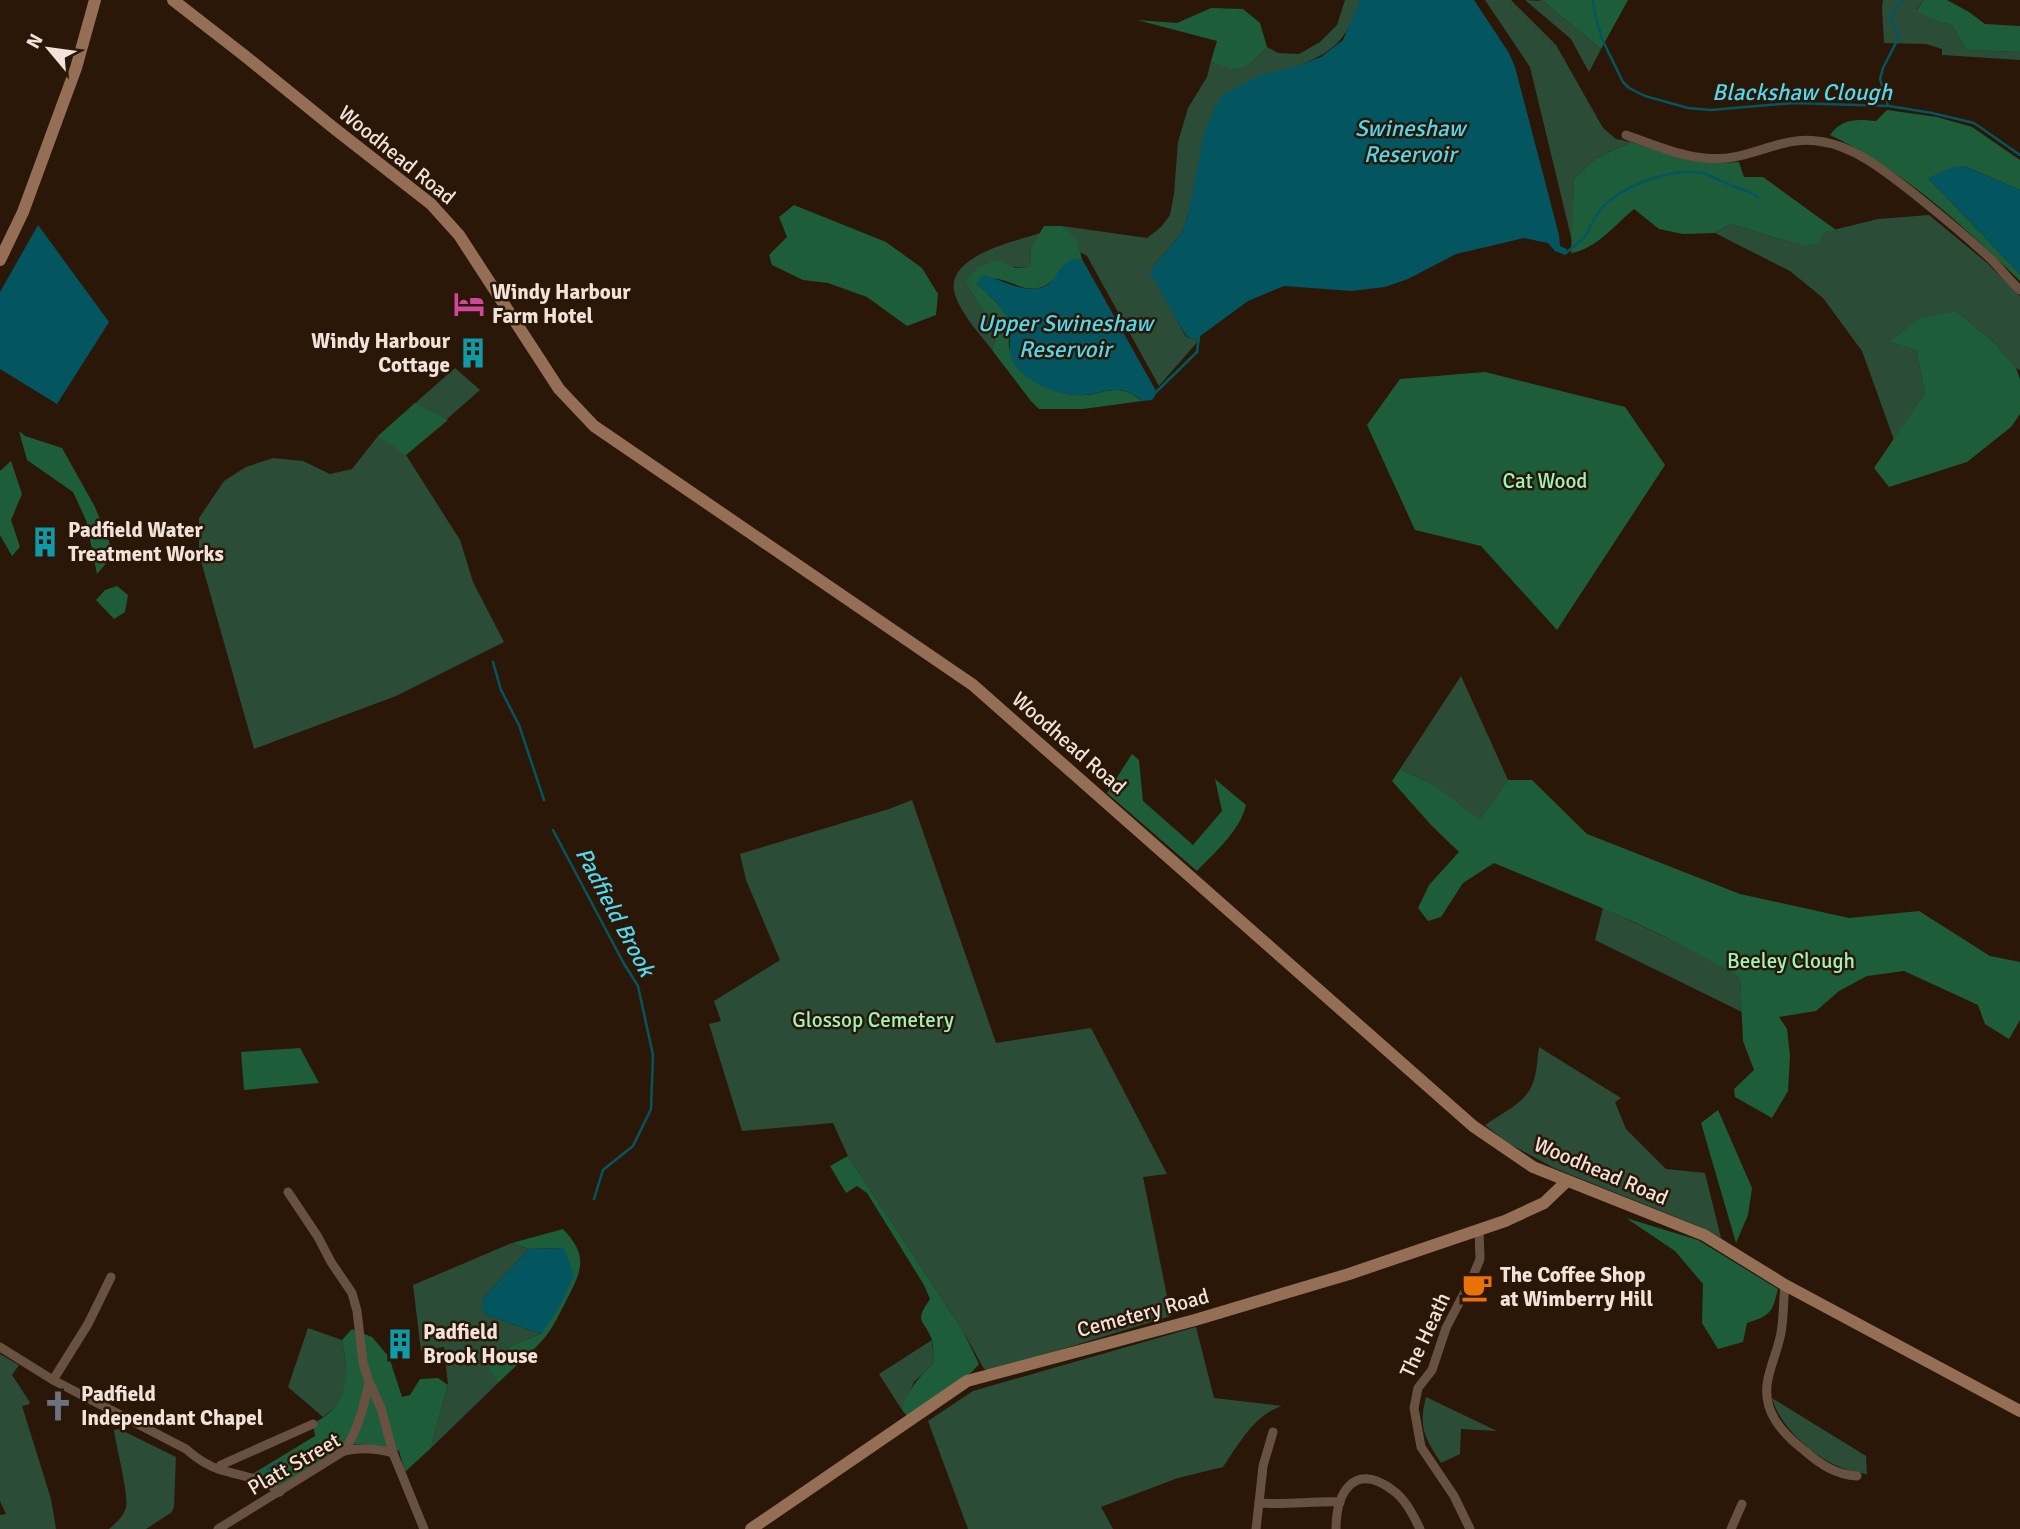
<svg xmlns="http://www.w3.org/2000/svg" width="2020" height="1529" font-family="Signika,sans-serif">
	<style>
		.green { fill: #2b4d37 }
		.forest { fill: #1e5d39 }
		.water { fill: #035560 }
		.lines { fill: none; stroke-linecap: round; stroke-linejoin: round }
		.stream { stroke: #035560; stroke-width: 2.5 }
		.street { stroke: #695142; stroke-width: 9 }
		.secondary { stroke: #946f56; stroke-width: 12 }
		.labels { text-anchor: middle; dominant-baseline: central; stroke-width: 5; stroke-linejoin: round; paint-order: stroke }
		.street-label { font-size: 21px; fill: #f1e3da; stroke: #2a1708 }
		.poi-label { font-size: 21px; font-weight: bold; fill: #f1e3da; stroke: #2a1708; text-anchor: start }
		.park-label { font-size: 21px; fill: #9bf5bb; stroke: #2a1708 }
		.water-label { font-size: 23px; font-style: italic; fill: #52d7ed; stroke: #2a1708 }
	</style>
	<rect width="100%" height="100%" fill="#2a1708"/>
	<!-- green -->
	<g class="green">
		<path d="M1345,0H1360C1348,37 1336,51 1300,65L1188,214L1182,233L1151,269L1186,337L1199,340L1159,386L1087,256L1080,252L1078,243L1062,226L1147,238L1161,227L1170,215L1174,194L1178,142L1188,108L1207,77L1211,61C1242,75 1246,69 1267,47L1278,53L1299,54L1320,42L1337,25Z"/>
		<polygon points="1485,0 1511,0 1556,45 1603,128 1616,139 1631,142 1595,159 1574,179 1572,241 1530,67"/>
		<polygon points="1525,0 1543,1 1601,49 1589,72 1571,39"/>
		<polygon points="1883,0 1924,0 1916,10 1938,22 1952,25 1966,50 2020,52 2020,60 1942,55 1942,49 1926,44 1884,43 1882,8"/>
		<polygon points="1929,215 1986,262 2020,296 2020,370 2016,368 1994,342 1956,311 1891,342 1916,350 1925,393 1894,440 1862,351 1823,298 1790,271 1715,233 1730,224 1803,246 1825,232 1878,219"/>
		<path d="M1040,233L1031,247L1030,267L977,268L973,295C989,315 1001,324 992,350C979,333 962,315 955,295C943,256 1014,242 1040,233Z"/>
		<polygon points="455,368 480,390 406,455 460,540 473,582 504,642 396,696 254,749 199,554 199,518 224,481 246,467 273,458 303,461 330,474 352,469 378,436"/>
		<polygon points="1461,676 1508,780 1480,821 1434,785 1400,769"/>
		<polygon points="912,800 996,1043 1091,1028 1167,1174 1143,1177 1171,1316 991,1371 984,1369 963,1331 848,1156 833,1123 742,1131 709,1024 721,1021 714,1001 780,960 746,880 740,854 889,809"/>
		<polygon points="1603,908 1697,952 1740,978 1742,1012 1595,940"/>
		<path d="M1539,1047L1621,1098L1615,1102L1626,1129L1666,1169L1705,1173L1721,1238L1701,1227L1554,1168L1508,1143L1485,1125C1499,1115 1519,1106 1529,1091C1537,1079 1537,1061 1539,1047Z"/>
		<polygon points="512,1243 529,1249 483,1298 484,1314 541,1334 515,1344 486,1362 498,1383 432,1447 432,1442 448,1385 444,1347 421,1351 413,1285"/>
		<path d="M1196,1327L1214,1398L1282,1406C1254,1415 1239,1444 1223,1467L1178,1478L1101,1507L1113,1529H968L928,1421L973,1391Z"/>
		<path d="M308,1328L342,1340C345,1355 349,1382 343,1397C339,1406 330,1411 323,1417L288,1387Z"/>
		<polygon points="932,1340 934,1363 914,1382 902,1410 879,1374"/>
		<polygon points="0,1354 19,1365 12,1375 29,1401 30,1404 22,1406 51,1499 56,1529 0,1529 0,1515 6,1514 0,1501"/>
		<path d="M1426,1397L1497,1431L1461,1429L1460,1454L1441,1463C1425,1438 1418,1427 1426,1397Z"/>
		<path d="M1772,1398L1866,1456L1867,1474C1860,1473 1852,1472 1845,1469C1816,1459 1780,1428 1772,1398Z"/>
		<path d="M119,1429L176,1457L174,1507L172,1512L146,1529H109C115,1524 124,1516 126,1507C129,1495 116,1446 114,1430Z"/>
	</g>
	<!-- forest -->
	<g class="forest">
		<polygon points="1538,0 1628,0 1601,49 1543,1"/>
		<polygon points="1924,0 1947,0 1969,12 1985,24 2020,26 2020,52 1966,50 1952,25 1938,22 1916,11"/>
		<path d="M1211,8L1243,9L1260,23L1267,47C1246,69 1242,76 1211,61L1217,41L1137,20L1177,23Z"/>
		<path d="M1887,110L1937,117L1972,127L2020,160V190L1964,166L1929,179L2020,274V281C1963,225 1903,170 1830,135C1842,118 1857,119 1876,121Z"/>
		<path d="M1631,142C1668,154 1700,166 1739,162L1744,177H1763L1836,230L1825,232L1818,243L1803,246L1730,224L1715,233L1683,234L1659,229L1634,209C1616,224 1595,250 1571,253L1574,179L1595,159Z"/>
		<polygon points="794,205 886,242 922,268 938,294 936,315 907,326 867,297 828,283 803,280 772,265 769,255 787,237 779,217"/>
		<path d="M1044,226H1062L1077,239L1082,259C1055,262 1063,279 1042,287C1026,293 1014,282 998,279C992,278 983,282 976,283C986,293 999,303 1006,315C1012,327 1008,335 1009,347C1010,355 1019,370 1025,375C1039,385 1058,394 1075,395C1103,397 1116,379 1142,401L1083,409H1039L1031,401L992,350C1002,321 987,317 974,296C971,291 968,285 966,280L977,268L997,260L1015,268L1030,267L1031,247Z"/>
		<polygon points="1956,311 1994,342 2016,368 2020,379 2020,414 2011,427 1967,462 1889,487 1874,468 1925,393 1916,350 1890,342 1919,319"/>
		<polygon points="1485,372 1625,407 1665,465 1557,630 1481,546 1415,530 1367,425 1400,379"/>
		<polygon points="415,403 448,420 406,455 378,436"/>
		<polygon points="19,431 25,436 62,448 95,507 114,554 97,574 86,520 73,492 27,460"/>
		<polygon points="11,461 22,494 11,520 20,547 12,556 0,535 0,471"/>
		<polygon points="117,586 128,595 125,612 114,619 96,600 105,590"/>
		<path d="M1132,754L1139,760L1143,801L1193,845L1222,811L1215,779L1246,805C1240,831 1214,853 1197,871L1107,793Z"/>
		<path d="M1400,769L1434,785L1480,820L1508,780H1532L1587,834L1740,894L1849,918L1919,911L1990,956L2020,962V1020L2009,1039L1985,1024L1978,1005L1904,971L1867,976L1839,991L1816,1011L1779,1017L1787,1029L1790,1056L1788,1091L1772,1118L1735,1097L1734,1089L1754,1070L1743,1041L1740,978C1663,930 1578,898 1494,863L1463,883L1441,917L1428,921L1418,908L1429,885L1459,852L1431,825L1392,781Z"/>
		<polygon points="300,1048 319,1083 244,1090 241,1052"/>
		<polygon points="1718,1110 1752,1188 1748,1215 1736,1243 1701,1123"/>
		<path d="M848,1156L963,1331L979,1364L972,1372L907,1416L902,1410C908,1389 919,1377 934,1363C933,1356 934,1347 932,1340C924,1318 913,1324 930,1299L924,1285L867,1193L857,1186L846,1193L830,1166Z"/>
		<path d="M1626,1218L1698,1240L1778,1289C1772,1313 1771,1315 1747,1323L1743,1342L1718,1349L1702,1323L1703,1284L1675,1251Z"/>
		<path d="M563,1229C590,1257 581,1272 565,1303C559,1314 554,1326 546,1336C532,1353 514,1367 498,1383L485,1362L515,1344L541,1334L564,1248L529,1249L512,1243Z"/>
		<path d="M352,1329L372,1337L389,1357L402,1397L410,1395L420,1379L438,1378L448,1385L432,1442V1447L405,1472L399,1451C381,1447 367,1442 348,1445L280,1489L249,1476L315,1436L313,1424C321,1419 330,1413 336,1406C350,1389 346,1360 342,1340Z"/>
	</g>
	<!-- water -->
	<g class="water">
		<polygon points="1360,0 1474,0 1509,53 1515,67 1559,235 1560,246 1567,249 1565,255 1555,251 1548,243 1524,238 1456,254 1408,279 1385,287 1351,291 1284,286 1248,301 1199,337 1199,340 1187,337 1150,273 1151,269 1182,233 1188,214 1205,129 1221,96 1258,76 1300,65 1321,57 1343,40"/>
		<polygon points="1964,166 2020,190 2020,274 1928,178 1953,167"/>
		<polygon points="38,225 109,322 57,404 0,369 0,292"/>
		<path d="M1082,259L1155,389V396L1152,400L1142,401C1117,379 1104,396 1076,395C1058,395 1036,385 1022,373C1000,355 1017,336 1005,314C998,302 986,293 976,283L984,275C999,279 1016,289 1032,289C1059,288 1054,267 1071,260C1074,259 1078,259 1082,259Z"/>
		<polygon points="564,1248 574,1275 560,1306 541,1334 484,1314 482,1308 483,1298 529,1249"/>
	</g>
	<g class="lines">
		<!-- stream -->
		<g class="stream">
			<polyline points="1593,0 1595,14 1602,39 1623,82 1629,88 1645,96 1688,108 1711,110 1793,103 1889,106 1932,113 1974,123 2020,155"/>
			<polyline points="1888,106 1880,79 1883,68 1899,37 1890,17 1903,0"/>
			<path d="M1564,251L1566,253C1572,247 1581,242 1586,235C1592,226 1595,214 1603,207C1624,185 1673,167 1703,173C1710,175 1716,179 1723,182C1736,188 1744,188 1758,197"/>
			<polyline points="1155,393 1197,352 1199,337"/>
			<polyline points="493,662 501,690 519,725 544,800"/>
			<polyline points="553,830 623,962 638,986 653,1055 651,1109 633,1146 603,1170 594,1199"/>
			<polyline points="266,1474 269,1468 280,1463"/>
		</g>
		<!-- street -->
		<g class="street">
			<path d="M1626,135C1660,147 1697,164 1734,157C1762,152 1787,137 1817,141C1855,145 1889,174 1918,197C1943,217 1967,237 1991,259C2001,269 2009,280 2020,290"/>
			<polyline points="288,1192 318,1237 331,1262 352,1293 357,1311 363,1363 369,1382 381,1408 393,1453 424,1529"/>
			<path d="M1785,1285C1783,1301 1784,1317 1781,1333C1778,1349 1771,1364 1768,1379C1761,1411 1782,1433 1805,1451C1820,1464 1836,1475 1857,1476"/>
			<path d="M0,1347L53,1380L186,1449C196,1458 208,1466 221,1470C241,1476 263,1478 280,1492"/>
			<polyline points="53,1380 88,1324 111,1277"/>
			<path d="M344,1451C358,1430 364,1406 369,1382"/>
			<polyline points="218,1469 221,1465 313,1424"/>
			<polyline points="1259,1503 1263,1466 1273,1432"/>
			<path d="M218,1529L344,1451C361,1447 376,1448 393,1453"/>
			<path d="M1256,1529L1259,1503C1286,1505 1313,1501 1340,1502"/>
			<path d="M1336,1529C1336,1493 1354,1462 1391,1489C1405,1498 1413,1515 1420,1529"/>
			<polyline points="1470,1529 1454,1496 1421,1447 1414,1408 1418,1388 1432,1370 1446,1328 1473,1276 1480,1259 1479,1229"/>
			<polyline points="1731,1529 1742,1504"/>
		</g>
		<!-- secondary -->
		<g class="secondary">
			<polyline points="173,0 245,56 335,129 431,204 459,235 559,389 594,426 973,685 1473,1126 1533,1167 1704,1235 1785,1285 2020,1411"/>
			<polyline points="0,260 23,212 76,68 95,0"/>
			<polyline points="751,1529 967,1381 1195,1320 1349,1274 1505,1221 1544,1203 1567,1181"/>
		</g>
	</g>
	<!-- icons -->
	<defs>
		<g id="hotel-bare" transform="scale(2.415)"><path d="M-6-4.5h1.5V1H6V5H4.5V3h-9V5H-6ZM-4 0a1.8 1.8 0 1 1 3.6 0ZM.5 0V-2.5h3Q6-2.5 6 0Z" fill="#d1479c" stroke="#2a1708" stroke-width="2.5" paint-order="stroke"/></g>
		<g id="building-bare" transform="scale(2.415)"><path d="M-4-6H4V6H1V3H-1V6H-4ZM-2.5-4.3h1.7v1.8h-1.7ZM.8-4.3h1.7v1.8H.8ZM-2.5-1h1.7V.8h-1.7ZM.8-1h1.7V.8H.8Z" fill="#0f9aa8" stroke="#2a1708" stroke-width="2.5" paint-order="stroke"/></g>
		<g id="cafe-bare" transform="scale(2.415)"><path d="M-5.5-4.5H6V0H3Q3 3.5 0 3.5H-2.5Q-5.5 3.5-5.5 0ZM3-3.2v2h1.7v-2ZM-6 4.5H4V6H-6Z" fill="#e8710a" stroke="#2a1708" stroke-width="2.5" paint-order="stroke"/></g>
		<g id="church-bare" transform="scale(2.415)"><path d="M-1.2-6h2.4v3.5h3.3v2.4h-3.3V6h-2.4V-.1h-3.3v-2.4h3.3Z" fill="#6b7280" stroke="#2a1708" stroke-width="2.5" paint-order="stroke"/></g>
	</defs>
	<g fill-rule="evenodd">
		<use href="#hotel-bare" x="469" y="304"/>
		<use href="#building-bare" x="473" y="353"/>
		<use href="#building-bare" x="45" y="542"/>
		<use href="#cafe-bare" x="1477" y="1287"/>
		<use href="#building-bare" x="400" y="1344"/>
		<use href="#church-bare" x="58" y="1406"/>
	</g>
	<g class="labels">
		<!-- street labels -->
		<g class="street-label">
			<text transform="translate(397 155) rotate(39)">Woodhead Road</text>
			<text transform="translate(1069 743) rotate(41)">Woodhead Road</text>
			<text transform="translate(1601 1171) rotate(23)">Woodhead Road</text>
			<text transform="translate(1143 1313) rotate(-15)">Cemetery Road</text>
			<text transform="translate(1425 1335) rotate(-65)">The Heath</text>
			<text transform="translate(294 1464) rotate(-30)">Platt Street</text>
		</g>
		<!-- poi labels -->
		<g class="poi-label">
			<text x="492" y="292">Windy Harbour<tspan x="492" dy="24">Farm Hotel</tspan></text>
			<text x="450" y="341" text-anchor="end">Windy Harbour<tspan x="450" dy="24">Cottage</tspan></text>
			<text x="68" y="530">Padfield Water<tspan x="68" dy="24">Treatment Works</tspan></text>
			<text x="1500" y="1275">The Coffee Shop<tspan x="1500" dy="24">at Wimberry Hill</tspan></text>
			<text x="423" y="1332">Padfield<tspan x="423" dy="24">Brook House</tspan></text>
			<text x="81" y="1394">Padfield<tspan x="81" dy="24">Independant Chapel</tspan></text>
		</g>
		<!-- park labels -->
		<g class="park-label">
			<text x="1545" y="481">Cat Wood</text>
			<text x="1791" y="961">Beeley Clough</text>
			<text x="873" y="1020">Glossop Cemetery</text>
		</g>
		<!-- water labels -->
		<g class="water-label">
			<text x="1802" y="92">Blackshaw Clough</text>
			<text x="1410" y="128">Swineshaw<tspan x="1410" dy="26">Reservoir</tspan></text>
			<text x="1065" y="323">Upper Swineshaw<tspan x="1065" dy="26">Reservoir</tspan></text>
			<text transform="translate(615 912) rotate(62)">Padfield Brook</text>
		</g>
	</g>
	<!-- north arrow -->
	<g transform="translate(49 49) rotate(299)" stroke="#2a1708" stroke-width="5" paint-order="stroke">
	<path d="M0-5L12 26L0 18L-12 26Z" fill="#f1e3da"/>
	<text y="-10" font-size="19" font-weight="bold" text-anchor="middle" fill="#f1e3da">N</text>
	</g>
</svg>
